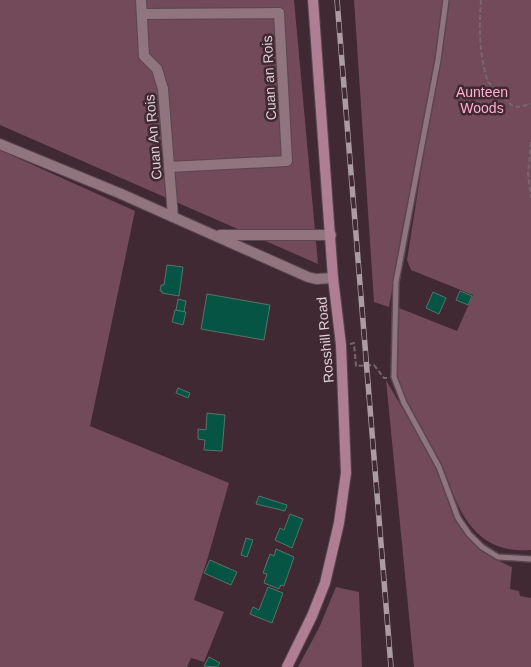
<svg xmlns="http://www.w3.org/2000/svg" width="531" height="667" font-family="Arial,sans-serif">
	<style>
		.green { fill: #724a5a }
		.building { fill: #065544; stroke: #567369 }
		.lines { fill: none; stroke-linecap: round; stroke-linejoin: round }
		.lane-casing { stroke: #5a464f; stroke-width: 8 }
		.street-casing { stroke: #5a464f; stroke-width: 12 }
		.secondary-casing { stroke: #5a464f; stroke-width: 12 }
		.path { stroke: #79656d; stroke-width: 2; stroke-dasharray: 5 2.5; stroke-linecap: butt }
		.lane { stroke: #90757f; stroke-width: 5 }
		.street { stroke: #90757f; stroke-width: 10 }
		.secondary { stroke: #b07e92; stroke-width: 10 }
		.rail-casing { stroke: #ac9ba2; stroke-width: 5.5 }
		.rail { stroke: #402932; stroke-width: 4; stroke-dasharray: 11; stroke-linecap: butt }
		.labels { text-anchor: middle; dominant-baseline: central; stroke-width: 5; stroke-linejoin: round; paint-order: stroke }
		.street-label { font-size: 14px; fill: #dfd0d6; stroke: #402932 }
		.park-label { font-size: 14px; fill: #ffb1d0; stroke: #402932 }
	</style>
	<rect width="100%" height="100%" fill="#402932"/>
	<!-- green -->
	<g class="green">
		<polygon points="0,0 294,0 318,264 0,125"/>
		<polygon points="354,0 443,0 437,45 389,307 374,302"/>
		<path d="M448,0H531V550C491,553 469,533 454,496C449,485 446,472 440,461C427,437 407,414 399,388C391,364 396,332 399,308L457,331L473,295L411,270L407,260Z"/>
		<polygon points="0,150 135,211 90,426 229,483 208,557 194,600 224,612 204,662 191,658 187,667 0,667"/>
		<path d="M386,380C401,407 418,433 433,460C458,509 455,543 512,567L510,589L519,591L520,596L531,598V667H414Z"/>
		<polygon points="336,587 359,592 362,667 298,667 319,628"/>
	</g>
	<!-- building -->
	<g class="building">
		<polygon points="167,265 183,267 179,296 162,293 162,291 160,291 161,285 164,285"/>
		<polygon points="460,291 472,296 468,305 456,300"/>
		<polygon points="433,292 446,298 439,314 426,308"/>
		<polygon points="207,294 270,305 264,340 201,329"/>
		<polygon points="178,299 186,301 184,312 176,310"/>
		<polygon points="175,310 186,312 183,325 172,322"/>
		<polygon points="178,388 190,393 188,398 176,393"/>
		<polygon points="207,413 225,415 222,451 204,450 205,440 198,439 198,429 206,430"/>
		<polygon points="259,496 287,505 285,511 256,504"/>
		<polygon points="290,514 303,519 292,548 275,540 280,528 284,530"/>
		<polygon points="246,538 253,540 247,557 241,555"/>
		<polygon points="276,549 294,557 284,586 281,585 279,589 264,583 267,574 263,573 270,554 274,556"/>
		<polygon points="210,560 237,572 231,585 204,573"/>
		<polygon points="268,587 283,593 272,623 250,614 253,607 259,610"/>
		<polygon points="209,657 220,663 217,667 204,666"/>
	</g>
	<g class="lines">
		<!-- lane casing -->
		<g class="lane-casing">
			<polyline id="lane" points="446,0 438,60 396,282 394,377 404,403 439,467 458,518 469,534 482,547 498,557 531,559"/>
		</g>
		<!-- street casing -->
		<g class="street-casing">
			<g id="street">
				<polyline points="141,0 144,56 157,69 163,89 173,217"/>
				<polyline points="142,14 279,13 287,161 169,167"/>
				<polyline points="0,144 119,193 308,277 316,279 333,278"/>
				<polyline points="220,235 331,235"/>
			</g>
		</g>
		<!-- secondary casing -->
		<g class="secondary-casing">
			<polyline id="secondary" points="287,667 312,616 325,583 339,523 346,473 341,345 333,278 313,0"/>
		</g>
		<!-- path -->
		<g class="path">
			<path d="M481,0C479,27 479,56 488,82C491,84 510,103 511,105L518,107L531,104"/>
			<polyline points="531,142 528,174 531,198"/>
			<polyline points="350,344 354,343 356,366 374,365 384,378 387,378"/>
		</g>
		<!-- lane -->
		<use href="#lane" class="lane"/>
		<!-- street -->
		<use href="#street" class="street"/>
		<!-- secondary -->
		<use href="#secondary" class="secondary"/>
		<!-- rail casing -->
		<g class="rail-casing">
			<polyline id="rail" points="337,0 391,667"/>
		</g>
		<!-- rail -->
		<use href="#rail" class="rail"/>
	</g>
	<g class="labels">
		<!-- street labels -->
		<g class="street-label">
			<text transform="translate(269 78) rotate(-93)">Cuan an Rois</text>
			<text transform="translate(153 137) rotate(-95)">Cuan An Rois</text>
			<text transform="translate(325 340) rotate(-95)">Rosshill Road</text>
		</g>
		<!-- park labels -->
		<g class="park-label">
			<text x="482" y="92">Aunteen<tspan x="482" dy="16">Woods</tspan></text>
		</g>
	</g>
</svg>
